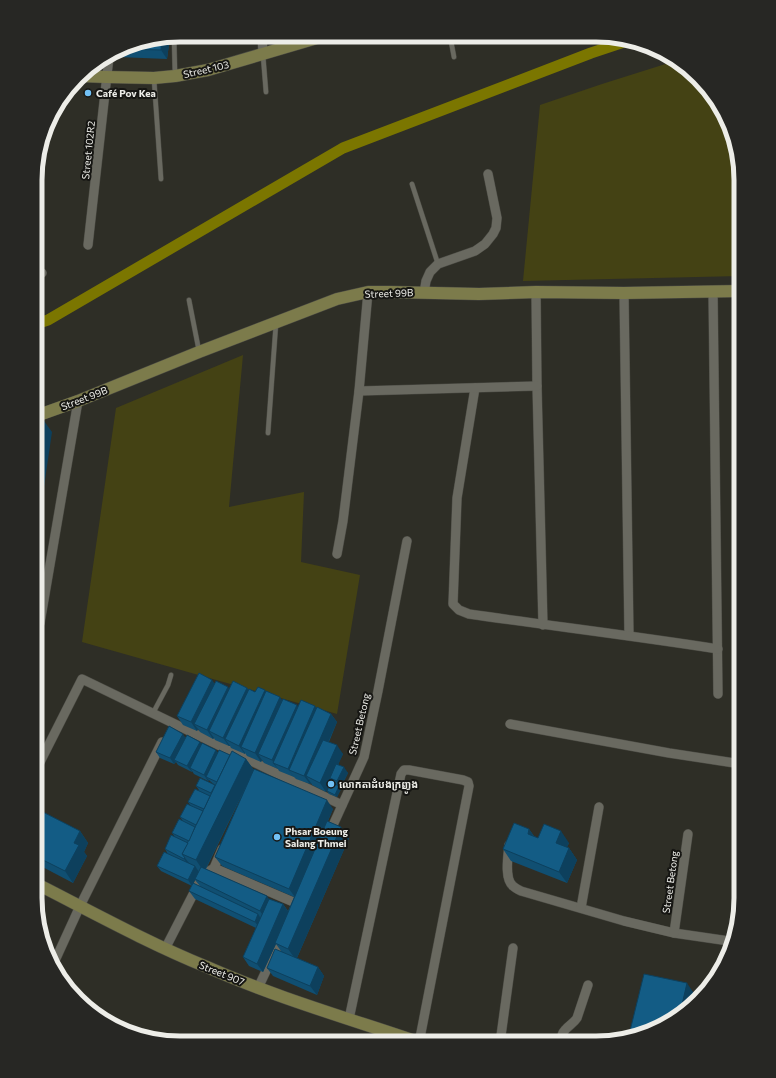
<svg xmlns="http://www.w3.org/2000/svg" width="776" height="1078" font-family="Commissioner,'Noto Sans Khmer',sans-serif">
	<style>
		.green { fill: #444214 }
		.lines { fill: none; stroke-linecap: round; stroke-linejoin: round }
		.canal { stroke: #7b7600; stroke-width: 11 }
		.lane-casing { stroke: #4a4a43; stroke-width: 5.5 }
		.street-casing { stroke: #4a4a43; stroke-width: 10 }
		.secondary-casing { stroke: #4a4a43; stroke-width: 13 }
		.lane { stroke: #696960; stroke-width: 4.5 }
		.street { stroke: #696960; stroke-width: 9 }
		.secondary { stroke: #7c7b4b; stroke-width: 12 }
		.wall { fill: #104f72; fill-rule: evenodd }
		.shaded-wall { fill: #0d405d }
		.building { fill: #135c85; stroke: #0d405d }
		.poi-dot { fill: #72c1f5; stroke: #161613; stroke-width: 1.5 }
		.labels { text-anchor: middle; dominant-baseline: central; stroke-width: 4; stroke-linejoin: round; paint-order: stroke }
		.street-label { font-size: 10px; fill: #edede8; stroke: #161613 }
		.poi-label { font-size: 10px; font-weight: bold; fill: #edede8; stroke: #161613; text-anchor: start }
		.rim { fill: none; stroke: #edede8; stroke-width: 5 }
	</style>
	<rect width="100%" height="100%" fill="#2e2e26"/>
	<!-- green -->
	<g class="green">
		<polygon points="675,61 684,65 726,116 741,180 741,276 523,281 540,105 602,84"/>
		<polygon points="243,355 229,507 304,492 301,562 360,575 337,714 82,642 116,408"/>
	</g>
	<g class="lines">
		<!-- canal -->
		<polyline class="canal" points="36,324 48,320 343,148 591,53 627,41"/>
		<!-- lane casing -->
		<g class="lane-casing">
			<g id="lane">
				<polyline points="174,36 175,74"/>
				<polyline points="450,36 454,57"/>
				<polyline points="263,55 266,92"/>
				<polyline points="154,79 161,179"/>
				<polyline points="412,184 438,264"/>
				<polyline points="189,300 199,351"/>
				<polyline points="268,433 276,323"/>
				<polyline points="153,713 168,685 171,675"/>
			</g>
		</g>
		<!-- street casing -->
		<g class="street-casing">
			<g id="street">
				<polyline points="262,35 263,55"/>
				<polyline points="88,245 109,57"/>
				<polyline points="36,274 42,273"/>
				<polyline points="713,291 718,694"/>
				<polyline points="536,292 537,386 543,625"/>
				<polyline points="424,293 426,281 430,272 438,264 475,251 485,244 493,234 496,228 497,218 488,174"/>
				<polyline points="624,293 629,635"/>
				<path d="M475,388L457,498L453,604L459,610L469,614C552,626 635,636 718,649"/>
				<polyline points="359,391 537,386"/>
				<polyline points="337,554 343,521 359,391 368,292"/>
				<polyline points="35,629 40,623 78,401"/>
				<polyline points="510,724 669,753 741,764"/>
				<polyline points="35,772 82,679 342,805"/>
				<polyline points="329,834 364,757 378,691 407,541"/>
				<path d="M509,845C508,856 504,879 513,886C515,888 519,890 521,891L624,921L674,933L729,941"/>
				<polyline points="214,868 298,904"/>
				<polyline points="581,908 599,807"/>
				<polyline points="674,933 688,834"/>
				<polyline points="165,949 203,875 214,868 222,849"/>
				<polyline points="53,965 80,906 162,742"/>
				<polyline points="258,988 282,937"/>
				<polyline points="349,1019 401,774 404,770 409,770 463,780 468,782 469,786 419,1043"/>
				<polyline points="500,1043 513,948"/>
				<path d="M561,1043C561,1038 562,1033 565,1030C569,1025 574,1023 577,1018L588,985"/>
			</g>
		</g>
		<!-- secondary casing -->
		<g class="secondary-casing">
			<g id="secondary">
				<polyline points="81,76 106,77 154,78 175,76 208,70 327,35"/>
				<polyline points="36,416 78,401 199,352 337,299 368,292 390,292 479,294 536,292 624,293 741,291"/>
				<path d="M35,883C92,912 148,943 207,967C275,997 347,1018 418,1042"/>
			</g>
		</g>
		<!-- lane -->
		<use href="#lane" class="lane"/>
		<!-- street -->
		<use href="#street" class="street"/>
		<!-- secondary -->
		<use href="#secondary" class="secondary"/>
	</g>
	<!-- wall -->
	<g class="wall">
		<polygon points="170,37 167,59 118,57 115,53 133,43"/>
		<polygon points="215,683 229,689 247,688 249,690 255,692 266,691 282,700 298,707 317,708 331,714 337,722 329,742 343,754 338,764 348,773 341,787 340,786 341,789 337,797 329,794 327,791 334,784 331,780 326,792 312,785 311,783 310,784 296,779 294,777 279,771 278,769 264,763 262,760 261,762 247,756 245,753 245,754 231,748 230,746 229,746 215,740 214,738 213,739 200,732 198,729 197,731 183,725 177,716"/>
		<path d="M186,737L200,742L201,744L218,753L246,759L253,769L333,809L328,821L349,838L297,958L318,967L324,976L317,995L273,976L267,968L281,951L276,944L263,972L249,966L243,957L256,928L195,899L189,891L192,886L161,871L157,866L168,854L165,849L175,837L172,833L183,821L180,817L191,806L188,802L199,790L196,786L215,785L211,782L209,780L208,781L194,774L192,771V772L178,765L176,762L174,764L160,758L156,752ZM246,787L215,857L222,866L294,897L288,911L283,904L269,899L206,869ZM195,880L200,886L193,884Z"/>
		<polygon points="35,808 80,831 88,843 84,852 87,856 73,883 35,863"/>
		<polygon points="529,829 534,836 538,838 569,843 567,847 569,848 577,860 567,883 511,861 503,849"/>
	</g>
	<!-- shaded-wall -->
	<g class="shaded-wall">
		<polygon points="170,37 167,59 161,50 162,38"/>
		<polygon points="44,421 52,432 36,542 36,478"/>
		<polygon points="212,680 218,688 194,724 198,729 197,731 191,722"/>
		<polygon points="228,687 234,696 209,731 214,738 213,739 207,730"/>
		<polygon points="247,688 253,697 225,739 230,746 229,746 223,738"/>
		<polygon points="265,690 271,699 241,747 245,753 245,754 239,746"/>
		<polygon points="280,697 286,706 258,754 262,760 261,762 255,753"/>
		<polygon points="297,705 303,713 273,763 278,769 272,760"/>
		<polygon points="315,706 321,715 289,770 294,777 288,769"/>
		<polygon points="331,714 337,722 312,779 306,776 311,783 310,784 304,776"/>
		<polygon points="183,734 187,740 174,760 176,762 174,764 170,758"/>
		<polygon points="200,742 204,748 190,768 192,771 192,772 187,766"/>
		<polygon points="337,745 343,754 332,779 330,778 331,780 326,792 320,783"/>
		<polygon points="216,750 220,756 206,777 209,780 208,781 204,775"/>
		<polygon points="246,759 254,770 204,872 196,860"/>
		<polygon points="344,767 348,773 341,787 337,781"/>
		<polygon points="339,786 341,789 337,797 335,795"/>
		<polygon points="327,800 333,809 295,897 289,889"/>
		<polygon points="341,827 349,838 296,960 288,949"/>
		<polygon points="529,829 537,841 528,834"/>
		<polygon points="80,831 88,843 84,852 87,856 73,883 65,871 74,843"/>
		<polygon points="561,831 569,843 564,854 556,843"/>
		<polygon points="569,848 577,860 567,883 559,872"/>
		<polygon points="185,858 189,863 188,864 184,859"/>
		<polygon points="195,866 199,872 192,886 188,880"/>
		<polygon points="267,896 273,905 266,920 260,911"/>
		<polygon points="283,904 289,913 275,943 276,944 263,972 257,964"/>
		<polygon points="258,914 264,923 261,930 255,922"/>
		<polygon points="318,967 324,976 317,995 310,986"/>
		<polygon points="687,983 695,995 694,998 681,1009"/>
	</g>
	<!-- building -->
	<g class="building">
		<polygon points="162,38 161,50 123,49 133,43"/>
		<polygon points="36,420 44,421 36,478"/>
		<polygon points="199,673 212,680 191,722 177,716"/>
		<polygon points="216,681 228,687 207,730 194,724"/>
		<polygon points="233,681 247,688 223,738 209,731"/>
		<polygon points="258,687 265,690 239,746 225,739 249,689 255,692"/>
		<polygon points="266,691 280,697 255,753 241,747"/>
		<polygon points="283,699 297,705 272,760 258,754"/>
		<polygon points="301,700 315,706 288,769 273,763"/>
		<polygon points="317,707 331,714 304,776 289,770"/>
		<polygon points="169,726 183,734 170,758 156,752"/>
		<polygon points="187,735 200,742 187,766 174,760"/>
		<polygon points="323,740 337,745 320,783 306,776"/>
		<polygon points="202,743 216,750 204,775 190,768"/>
		<polygon points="219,750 230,755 217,782 206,777"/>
		<polygon points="232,751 246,759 196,860 182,854"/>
		<polygon points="336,764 344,767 337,781 330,778"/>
		<polygon points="254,769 327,800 289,889 215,857"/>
		<polygon points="200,778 215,785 211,793 196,786"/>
		<polygon points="331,782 339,786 335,795 327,791"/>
		<polygon points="195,789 210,796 204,809 188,802"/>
		<polygon points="187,804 203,811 196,825 180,817"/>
		<polygon points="35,808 80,831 74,843 79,845 65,871 35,856"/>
		<polygon points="179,819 195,827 189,841 172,833"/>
		<polygon points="327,821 341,827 288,949 275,943"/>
		<polygon points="514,823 529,829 528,834 538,838 544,824 561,831 556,843 569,848 559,872 503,849"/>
		<polygon points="171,835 188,843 182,854 185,858 184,859 165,849"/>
		<polygon points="164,852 195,866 188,880 157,866"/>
		<polygon points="201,867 267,896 260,911 195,879"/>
		<polygon points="193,883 258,914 255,922 189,891"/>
		<polygon points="269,899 283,904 257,964 243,957"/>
		<polygon points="275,949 318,967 310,986 267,968"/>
		<polygon points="644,974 687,983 681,1009 660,1028 629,1035"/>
		<polygon points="566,1038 584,1043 565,1043"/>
	</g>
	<!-- markers -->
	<g class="poi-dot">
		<circle cx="88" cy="93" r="4"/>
		<circle cx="331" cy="784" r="4"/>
		<circle cx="277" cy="837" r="4"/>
	</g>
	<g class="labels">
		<!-- street labels -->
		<g class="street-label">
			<text transform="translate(206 69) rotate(-13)">Street 103</text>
			<text transform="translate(88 150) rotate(-84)">Street 102R2</text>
			<text transform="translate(389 293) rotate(-2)">Street 99B</text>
			<text transform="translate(84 398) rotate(-21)">Street 99B</text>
			<text transform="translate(359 724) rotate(-77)">Street Betong</text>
			<text transform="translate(670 882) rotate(-82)">Street Betong</text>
			<text transform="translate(222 973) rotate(22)">Street 907</text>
		</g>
		<!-- poi labels -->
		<g class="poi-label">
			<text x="96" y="93">Café Pov Kea</text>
			<text x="339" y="784">លោកតាដំបងក្រញូង</text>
			<text x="285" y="831">Phsar Boeung<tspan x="285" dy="12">Salang Thmei</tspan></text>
		</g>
	</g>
	<!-- crop -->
	<path d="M0 0H776V1078H0ZM180 42H596A138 138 0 0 1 734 180V898A138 138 0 0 1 596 1036H180A138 138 0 0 1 42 898V180A138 138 0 0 1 180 42Z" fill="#272724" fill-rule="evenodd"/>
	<path class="rim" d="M180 42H596A138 138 0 0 1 734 180V898A138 138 0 0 1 596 1036H180A138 138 0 0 1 42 898V180A138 138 0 0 1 180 42Z"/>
</svg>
